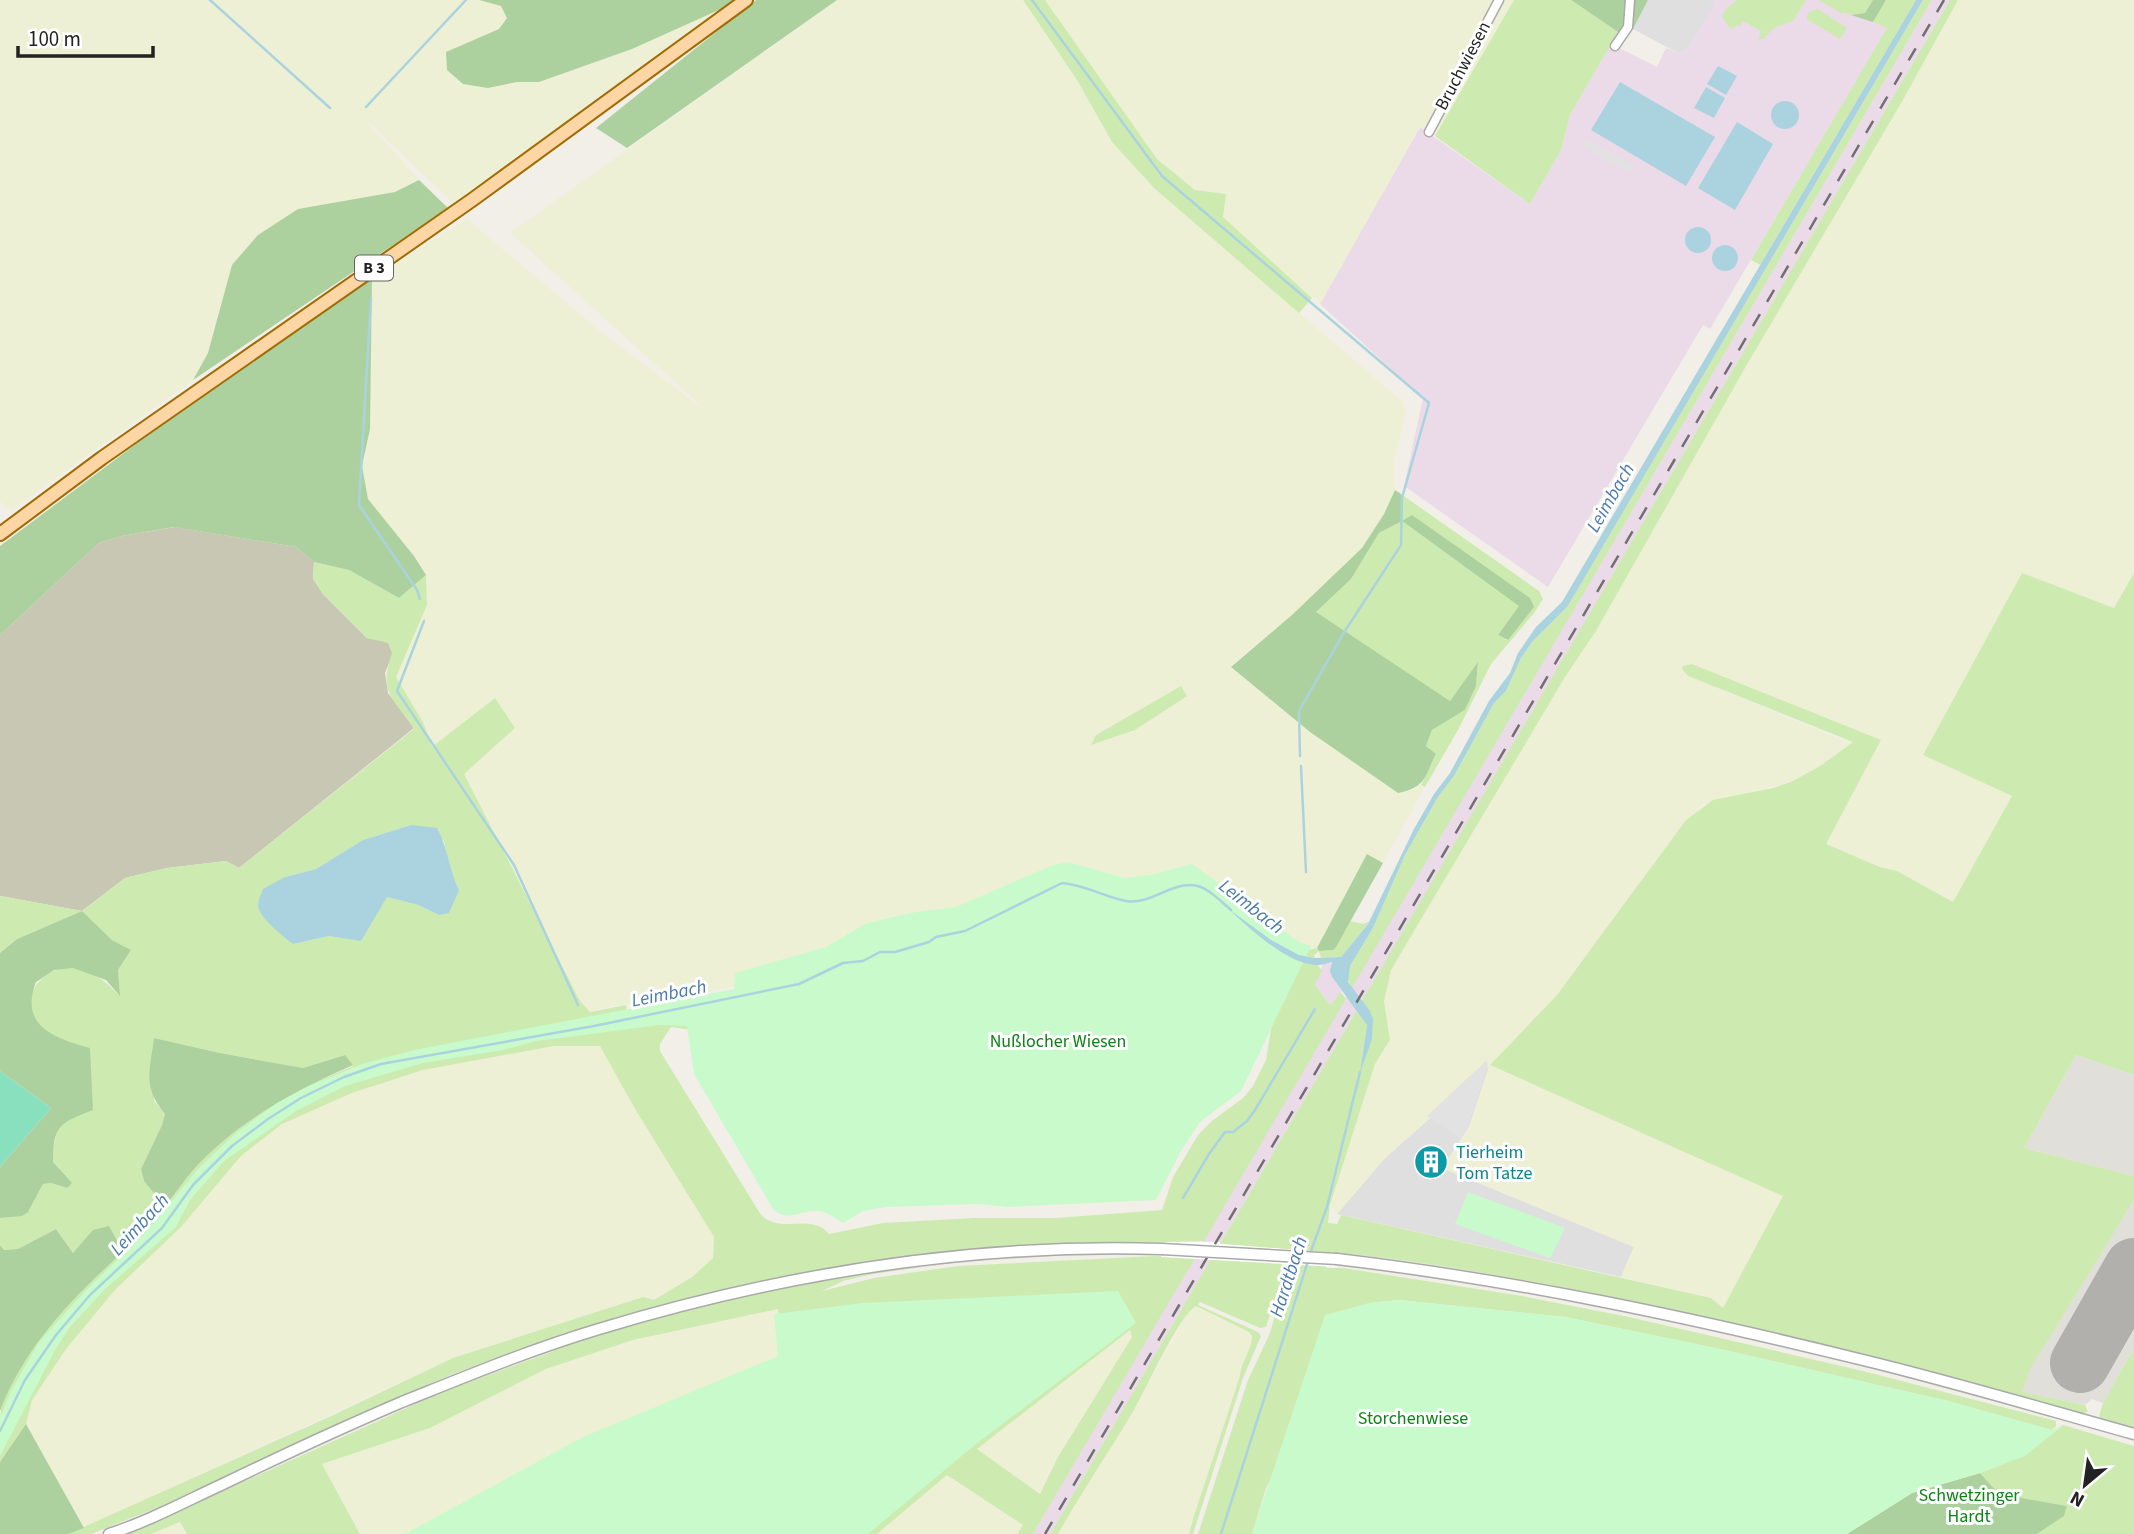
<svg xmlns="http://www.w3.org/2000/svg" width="2134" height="1534" font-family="'Source Sans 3',sans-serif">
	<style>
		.residential { fill: #e0dfdf }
		.industrial { fill: #ebdbe8 }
		.airport { fill: #e1dfda }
		.construction { fill: #c7c7b4 }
		.farmland { fill: #eef0d5; fill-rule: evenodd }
		.grass { fill: #cdebb0; fill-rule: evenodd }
		.forest { fill: #add19e }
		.park { fill: #c8facc }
		.pitch { fill: #88e0be }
		.parking { fill: #e2e2e2 }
		.water { fill: #aad3df }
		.pier { fill: #fff }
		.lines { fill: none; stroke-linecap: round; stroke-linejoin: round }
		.stream { stroke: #aad3df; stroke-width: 2.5 }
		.runway { stroke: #b1b0ac; stroke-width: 60 }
		.minor-casing { stroke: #a9a9a9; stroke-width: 11 }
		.tertiary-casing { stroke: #a9a9a9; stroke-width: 13 }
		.primary-casing { stroke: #a06b00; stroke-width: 16 }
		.minor { stroke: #fff; stroke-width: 8 }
		.tertiary { stroke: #fff; stroke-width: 10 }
		.primary { stroke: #fcd6a4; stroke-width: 12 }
		.rail { stroke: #707070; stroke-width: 2.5; stroke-dasharray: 14 14; stroke-linecap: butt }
		.tertiary-bridge-casing { stroke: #a9a9a9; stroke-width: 13; stroke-linecap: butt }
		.tertiary-bridge { stroke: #fff; stroke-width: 10 }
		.labels { text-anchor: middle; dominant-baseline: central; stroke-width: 6; stroke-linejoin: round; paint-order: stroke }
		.shield { fill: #fff; stroke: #646464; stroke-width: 2 }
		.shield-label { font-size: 16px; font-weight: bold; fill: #222 }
		.street-label { font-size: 18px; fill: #222; stroke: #fff }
		.park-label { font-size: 18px; fill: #0c8416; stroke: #fff }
		.culture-label { font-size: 18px; fill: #0d838f; stroke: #fff; text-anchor: start }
		.water-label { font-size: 19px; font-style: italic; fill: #4a7aab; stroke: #fff }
	</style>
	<rect width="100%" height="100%" fill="#f2efe9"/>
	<!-- residential -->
	<g class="residential">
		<polygon points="1648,0 1711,0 1716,3 1689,48 1678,53 1633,29"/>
		<polygon points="1490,1065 1469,1127 1442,1168 1634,1247 1621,1277 1337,1214 1385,1158"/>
	</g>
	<!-- industrial -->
	<g class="industrial">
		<polygon points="1711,0 1886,0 1873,22 1888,28 1710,329 1703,325 1548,587 1404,486 1423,398 1320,304 1420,127 1530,204 1561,150 1570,115 1611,44 1657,67 1666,48 1678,53 1689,48 1715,4"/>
		<polygon points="1932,0 1950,0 1050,1534 1033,1534 1168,1300"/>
		<polygon points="1331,962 1331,976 1342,991 1330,1005 1315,985 1323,964"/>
	</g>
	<!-- airport -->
	<g class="airport">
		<polygon points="2076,1055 2134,1075 2134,1176 2024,1148"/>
		<polygon points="2134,1200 2134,1348 2103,1403 2092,1399 2085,1405 2021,1392 2028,1371"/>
	</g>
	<!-- construction -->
	<polygon class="construction" points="175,527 296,547 314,562 313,579 323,594 367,638 388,642 393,653 385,673 388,693 414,728 239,868 226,861 167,868 125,878 82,911 0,896 0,635 99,543 122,536"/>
	<!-- farmland -->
	<g class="farmland">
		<polygon points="0,0 479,0 501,6 507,17 499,29 446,52 488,88 517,82 539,82 632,49 721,9 459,209 360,114 419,180 395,192 298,209 217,326 208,353 193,380 11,510 0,502"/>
		<path d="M837,0H1023L1077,80L1112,142L1154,188L1402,401L1406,412L1394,462L1395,490L1384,514L1363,548L1293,614L1231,666L1310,732L1398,793L1414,789L1421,785L1425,787L1383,863L1367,855L1317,948L1307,950L771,980L672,998L603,1008L590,1012L580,1001L463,774L515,728L495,698L432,748L423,722L396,677L427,605L426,575L414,556L368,499L362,466L370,429L372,277L467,219L600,331L710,414L510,233ZM1181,686L1135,730L1091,744L1096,735Z"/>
		<polygon points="1045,0 1514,0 1435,136 1420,127 1320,304 1223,217 1225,194 1195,190 1157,159"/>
		<polygon points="1958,0 2134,0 2134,573 2114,609 2022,573 1923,755 2013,796 1953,902 1897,871 1880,867 1826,844 1881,740 1692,664 1686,665 1688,676 1838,738 1853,742 1820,766 1793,781 1703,805 1687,820 1557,995 1491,1065 1784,1196 1722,1309 1711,1298 1621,1277 1634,1247 1442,1168 1469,1127 1489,1066 1385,1158 1337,1214 1330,1205 1375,1064 1386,1049 1389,1030 1384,1001 1391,970 1565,677 1596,631 1749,361 1903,100"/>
		<polygon points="554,1046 600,1046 635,1109 714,1237 713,1258 692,1277 654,1300 642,1297 453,1358 84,1528 26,1424 32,1400 66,1349 115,1290 181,1227 241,1156 282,1124 352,1093 423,1070"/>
		<polygon points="1196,1306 1249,1332 1252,1336 1252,1343 1240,1370 1240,1376 1189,1534 1058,1534 1077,1499 1134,1410 1181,1324 1191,1309"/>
		<polygon points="779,1309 784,1358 429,1534 361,1534 322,1464 430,1428 546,1369 633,1340"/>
		<polygon points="1130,1330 1132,1337 1058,1457 1041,1494 977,1449"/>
		<polygon points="947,1475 1023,1525 1017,1534 877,1534"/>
		<polygon points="180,1522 187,1534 151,1534"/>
	</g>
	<!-- grass -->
	<g class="grass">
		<polygon points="1023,0 1045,0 1157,159 1195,190 1226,194 1223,217 1312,298 1299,313 1154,188 1112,142 1077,80"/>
		<polygon points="1514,0 1571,0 1618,32 1570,115 1561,150 1530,204 1435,136"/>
		<polygon points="1737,0 1806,0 1793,21 1774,28 1763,39 1758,39 1761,31 1743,21 1740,26 1736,25 1733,29 1728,26 1722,16 1726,9"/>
		<polygon points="1819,0 1873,0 1865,13 1851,15 1844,12 1842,14"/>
		<polygon points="1886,0 1916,0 1760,265 1751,260 1887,28 1873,22"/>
		<polygon points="1923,0 1932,0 1352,988 1347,979 1350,966 1373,928 1405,855 1438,797 1454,776 1494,703 1506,691 1521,658 1532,642 1567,607 1578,589"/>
		<path d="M1950,0H1958L1903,100L1749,361L1596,631L1565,677L1391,970L1384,1001L1390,1040L1375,1064L1330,1205L1328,1223L1337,1224L1341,1215L1711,1298L1723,1308L1783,1196L1490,1065L1557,995L1686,820L1713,800L1773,788L1793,781L1820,766L1853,742L1688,676L1682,669L1683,666L1692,664L1881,740L1826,844L1880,867L1897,871L1953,902L2012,796L1923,755L2022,573L2114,608L2134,573V1075L2076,1055L2024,1148L2134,1176V1200L2029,1371L2022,1392L2085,1405L2088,1412L2080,1414C1909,1366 1736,1320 1561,1287C1484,1273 1405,1258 1326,1252V1268H1343L1522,1296L1629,1317L1863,1371L2056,1421V1426L2052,1430L1948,1401L1720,1349L1565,1317L1399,1300L1369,1303L1266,1488L1252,1534H1198L1248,1380L1270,1333L1293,1250L1220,1244L1357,1010L1367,1025L1361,1068L1373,1019L1362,1001Z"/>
		<polygon points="1818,9 1847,28 1840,39 1806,19 1809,12"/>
		<path d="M1401,494L1539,591L1543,599L1534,613L1491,664L1458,730L1425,787L1421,785L1436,755L1426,746L1432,730L1465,710L1476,686L1478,664L1450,701L1315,613L1351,579L1379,533L1402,521ZM1403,522L1534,607L1507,640L1498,635L1520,606Z"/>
		<path d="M314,562L349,570L399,598L426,575L427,605L396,677L423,722L432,747L495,698L515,728L464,774L580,1001L590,1012L626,1005L629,1022L776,991L692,1030L671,1027L660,1044V1051L761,1215C783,1235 811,1212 829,1234L883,1223L974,1218H1056L1162,1210L1173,1177L1198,1135L1212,1121L1243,1098L1253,1086L1266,1060L1277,993L1300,961L1317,965L1322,970L1315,985L1330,1005L1341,992L1346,999L1204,1241L1013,1246L900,1257L736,1287L652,1307L622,1319L567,1332L453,1374L348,1419L169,1503L91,1534H68L331,1416L453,1358L643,1297L654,1300L692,1277L713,1258L714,1237L635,1109L600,1046H554L423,1070L352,1093L282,1124L241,1156L181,1227L115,1290L66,1349L32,1400L26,1424L0,1462C0,1445 0,1424 1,1408C17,1349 79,1292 123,1252L80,1246L73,1253L56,1229L18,1249L4,1250L0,1245V1218L28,1212L43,1184L51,1183L67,1188L71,1183L53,1162V1149L58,1127L67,1120L90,1049C74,1044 45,1035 36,1022C17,996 46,964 73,968C93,970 107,983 119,995L118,970L131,950L112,940L82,911L17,939L0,953V896L82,911L125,878L167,868L226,861L239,868L414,729C393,696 378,695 392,653L388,643L367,638L323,594L313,579ZM411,825L444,841L450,872L459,890L439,915L418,905L387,897L360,940L329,936L293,944L285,877L316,869L363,840ZM154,1038L220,1053L303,1068L345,1055L353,1066C295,1090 238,1121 195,1168C184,1180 175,1194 166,1207L144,1181L141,1169L162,1125L165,1114L154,1101Z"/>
		<polygon points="1181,686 1187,696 1135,730 1091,745 1096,735"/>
		<polygon points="1351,921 1363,924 1370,921 1341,957 1321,958 1319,951 1314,955 1315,958 1295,953 1317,948 1319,951 1333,950"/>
		<path d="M1094,1253L1155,1254L1054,1256L957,1262L873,1274L843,1281L822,1291L874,1278L958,1266L1155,1256L1195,1258L1033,1534H1017L1023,1525L947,1475L877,1534H429L784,1358L778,1309L633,1340L546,1369L430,1428L322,1464L360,1534H187L180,1522L151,1534H128L442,1392L554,1351L556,1348C734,1290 908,1260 1094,1253ZM1130,1330L1132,1337L1058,1457L1040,1494L977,1449Z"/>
		<path d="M1211,1259L1287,1263L1266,1327L1260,1328L1200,1302L1198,1305L1258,1332L1261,1336L1243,1378L1193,1534H1189L1194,1516L1240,1376C1240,1362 1252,1351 1252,1336L1249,1332L1196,1306C1178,1317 1148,1386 1135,1408C1110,1451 1082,1491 1058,1534H1050Z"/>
		<polygon points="1349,1265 1524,1290 1693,1323 1864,1365 2056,1418 1863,1366 1693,1325 1523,1292"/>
		<polygon points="2134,1348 2134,1430 2098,1420 2103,1403"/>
		<path d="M2063,1425L2134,1446V1534H2037L2064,1516L2067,1506L1999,1494L1980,1473C2013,1462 2036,1448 2063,1425Z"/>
	</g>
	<!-- forest -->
	<g class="forest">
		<polygon points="479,0 733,0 721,9 632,49 539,82 517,82 488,88 463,84 447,70 446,52 499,29 507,18 501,6"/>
		<polygon points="756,0 837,0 627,148 596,128"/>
		<polygon points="1571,0 1648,0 1633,29 1618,32"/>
		<polygon points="1873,0 1886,0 1873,22 1851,15 1865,13"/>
		<polygon points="419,180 448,208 193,380 208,353 232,265 258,235 298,209 395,192"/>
		<polygon points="372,277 370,429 362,466 368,499 414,556 426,575 399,598 349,570 314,562 296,547 174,527 122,536 99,543 0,635 0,546 140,441"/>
		<path d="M1395,490L1401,494L1402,521L1412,515L1530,598L1534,607L1508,640L1498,635L1519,606L1402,521L1379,533L1351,579L1316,612L1450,701L1478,662L1476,686L1465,710L1432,730L1426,746L1436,754C1424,778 1426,787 1398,793L1310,732L1231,667L1293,614L1362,548L1384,514Z"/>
		<polygon points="1367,854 1383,863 1336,947 1333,950 1319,951 1317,948"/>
		<path d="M82,911L112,940L131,950L118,970L120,996L106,980L73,968L54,970L36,982C19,1026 54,1038 90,1048L93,1110C60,1123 53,1125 53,1162L72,1183L67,1188L51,1183L43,1184L28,1212L22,1216L0,1218V1167L51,1108L0,1071V953L17,939Z"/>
		<path d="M154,1038L220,1053L303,1068L345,1055L353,1065C296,1090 238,1121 195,1168C184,1180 175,1194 165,1207L144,1181L141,1169L162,1125L165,1114C142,1086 150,1071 154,1038Z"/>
		<path d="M109,1226L123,1252C72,1298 25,1346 0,1411V1245L4,1250L18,1249L56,1229L73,1253L93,1230Z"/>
		<polygon points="26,1424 84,1528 68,1534 0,1534 0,1462"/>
		<polygon points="1980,1473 1999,1494 2067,1506 2064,1516 2037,1534 1847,1534 1912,1493"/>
	</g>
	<!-- park -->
	<g class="park">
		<path d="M1068,862L1124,878L1150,875L1192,864L1299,942L1311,946L1241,1091L1200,1122L1181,1151L1156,1200L1007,1207L978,1204L886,1207L863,1211L843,1223C835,1218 827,1211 816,1211C799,1210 788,1223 773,1209L694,1074L687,1026L660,1025L536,1041L503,1050L423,1063L345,1086L296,1111L224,1161L190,1200L176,1227L104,1290L69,1328L54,1352L0,1456V1418L11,1391L39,1342L87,1289L147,1231L197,1170L236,1133L277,1103L309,1086L362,1064L414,1050L734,989L735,973L826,947L865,924L910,913L956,907L1053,865Z"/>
		<polygon points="1468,1192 1565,1228 1550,1258 1455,1224"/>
		<polygon points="1118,1291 1136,1323 976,1444 868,1534 405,1534 583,1437 778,1356 774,1314 863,1303"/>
		<polygon points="1399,1300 1565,1317 1720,1349 1948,1401 2052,1430 2063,1425 2025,1456 1980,1473 1912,1493 1847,1534 1252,1534 1325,1315 1369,1303"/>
	</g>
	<!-- pitch -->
	<polygon class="pitch" points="0,1071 51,1108 0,1167"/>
	<!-- parking -->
	<g class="parking">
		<polygon points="1587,140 1633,165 1629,172 1583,147"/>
		<polygon points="1486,1061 1488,1064 1468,1126 1460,1138 1427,1116"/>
	</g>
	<!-- water -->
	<g class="water">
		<path d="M1916,0H1923L1578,589L1567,607L1532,642L1521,658L1506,691L1494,703L1454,776L1438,797L1405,855L1373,928L1350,966L1348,982L1370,1011L1373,1019L1372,1039L1360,1073L1367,1025L1332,977L1330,971L1332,962C1327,963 1320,966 1315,965C1285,962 1251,930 1230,910L1271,940L1299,955L1315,958L1341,957L1368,924L1414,829L1434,794L1450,773L1489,701L1510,673L1518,653L1536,627L1562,602Z"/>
		<polygon points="1718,66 1737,76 1726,95 1707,84"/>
		<polygon points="1620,82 1715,137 1686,186 1591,130"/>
		<polygon points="1706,87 1725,98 1714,118 1694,108"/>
		<circle cx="1785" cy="115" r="14"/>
		<polygon points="1737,122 1773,144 1735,210 1698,188"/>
		<circle cx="1698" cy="240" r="13"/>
		<circle cx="1725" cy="258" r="13"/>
		<path d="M411,825L437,828C448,848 449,870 459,890L449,913L439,915L418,905L387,897L361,941L329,936L293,944C284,937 260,919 258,906C258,901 261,894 263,889L285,877L316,869L363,840Z"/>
	</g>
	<!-- pier -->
	<polygon class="pier" points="1162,1242 1220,1242 1220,1244 1338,1253 1337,1267 1161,1257"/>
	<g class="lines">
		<!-- stream -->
		<g class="stream">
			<polyline points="210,0 330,108"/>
			<polyline points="1032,0 1162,176 1429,403 1402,498 1401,545 1343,634 1299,711 1300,756"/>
			<polyline points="366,107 466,0"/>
			<polyline points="371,298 359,505 417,590 420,599"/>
			<polyline points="424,621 397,691 514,865 578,1005"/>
			<polyline points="1301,766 1306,872"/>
			<polyline points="1183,1198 1209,1154 1225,1132 1233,1132 1247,1121 1255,1110 1315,1009"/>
			<polyline points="1310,1254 1327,1207 1360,1072"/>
			<path d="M0,1431L25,1380L56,1335L90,1295L162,1228L193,1185L232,1146L268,1119L301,1098L344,1077L381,1064L594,1026L799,984L843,963L863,961L880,952H895L929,942L936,937L965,931L1062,883C1086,885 1104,897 1126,901C1153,906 1179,874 1205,889C1214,894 1223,903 1231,910"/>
			<polyline points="1221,1534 1308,1261"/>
		</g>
		<!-- runway -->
		<polyline class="runway" points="2080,1363 2134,1268"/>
		<!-- minor casing -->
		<g class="minor-casing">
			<g id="minor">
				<polyline points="1615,46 1628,27 1630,0"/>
				<polyline points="1429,132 1499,0"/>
			</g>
		</g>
		<!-- tertiary casing -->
		<g class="tertiary-casing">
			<g id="tertiary">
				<path d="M1337,1259C1515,1280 1689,1317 1863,1360C1954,1382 2044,1409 2134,1434"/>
				<path d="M109,1534C147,1522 184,1502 221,1485C281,1456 341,1428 402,1402C467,1376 532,1349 599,1329C781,1274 972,1243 1162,1249"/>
			</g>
		</g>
		<!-- primary casing -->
		<g class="primary-casing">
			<polyline id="primary" points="0,534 102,458 472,200 746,0"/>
		</g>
		<!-- minor -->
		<use href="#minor" class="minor"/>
		<!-- tertiary -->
		<use href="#tertiary" class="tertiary"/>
		<!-- primary -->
		<use href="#primary" class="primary"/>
		<!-- rail -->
		<polyline class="rail" points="1045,1534 1944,0"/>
		<!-- tertiary-bridge casing -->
		<g class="tertiary-bridge-casing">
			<polyline id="tertiary-bridge" points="1162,1249 1337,1259"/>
		</g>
		<!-- tertiary-bridge -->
		<use href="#tertiary-bridge" class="tertiary-bridge"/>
	</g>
	<!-- icons -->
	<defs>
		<g id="building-disc" transform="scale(1.75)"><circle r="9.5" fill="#0f9aa8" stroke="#fff"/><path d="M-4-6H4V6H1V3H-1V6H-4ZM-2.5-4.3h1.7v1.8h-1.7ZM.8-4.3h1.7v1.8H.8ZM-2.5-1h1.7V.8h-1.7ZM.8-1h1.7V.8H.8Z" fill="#fff"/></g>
	</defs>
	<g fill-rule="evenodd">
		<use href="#building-disc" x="1431" y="1162"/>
	</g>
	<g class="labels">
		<!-- shield labels -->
		<rect class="shield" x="355" y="255.5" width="38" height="25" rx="5"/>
		<g class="shield-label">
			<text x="374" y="268">B 3</text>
		</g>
		<!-- street labels -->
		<g class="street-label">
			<text transform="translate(1463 66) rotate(-62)">Bruchwiesen</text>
		</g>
		<!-- park labels -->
		<g class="park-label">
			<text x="1058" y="1041">Nußlocher Wiesen</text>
			<text x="1413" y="1418">Storchenwiese</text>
			<text x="1969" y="1495">Schwetzinger<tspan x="1969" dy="21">Hardt</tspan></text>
		</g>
		<!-- culture labels -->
		<g class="culture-label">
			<text x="1456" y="1152">Tierheim<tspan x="1456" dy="21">Tom Tatze</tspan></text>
		</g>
		<!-- water labels -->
		<g class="water-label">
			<text transform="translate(1611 498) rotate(-60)">Leimbach</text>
			<text transform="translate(1251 907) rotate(38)">Leimbach</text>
			<text transform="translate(669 994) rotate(-11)">Leimbach</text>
			<text transform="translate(140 1225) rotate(-47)">Leimbach</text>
			<text transform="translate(1289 1277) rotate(-72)">Hardtbach</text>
		</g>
	</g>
	<!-- north arrow -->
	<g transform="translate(2085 1485) rotate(209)" stroke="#ffffff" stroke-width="5" paint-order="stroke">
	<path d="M0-5L12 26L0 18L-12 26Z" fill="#222222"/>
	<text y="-10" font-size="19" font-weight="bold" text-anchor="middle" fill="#222222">N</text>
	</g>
	<!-- scale -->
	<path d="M18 46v10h135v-10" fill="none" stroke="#222222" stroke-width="3.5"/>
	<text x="28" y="46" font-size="21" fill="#222222" stroke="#ffffff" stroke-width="5" paint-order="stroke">100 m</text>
</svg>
